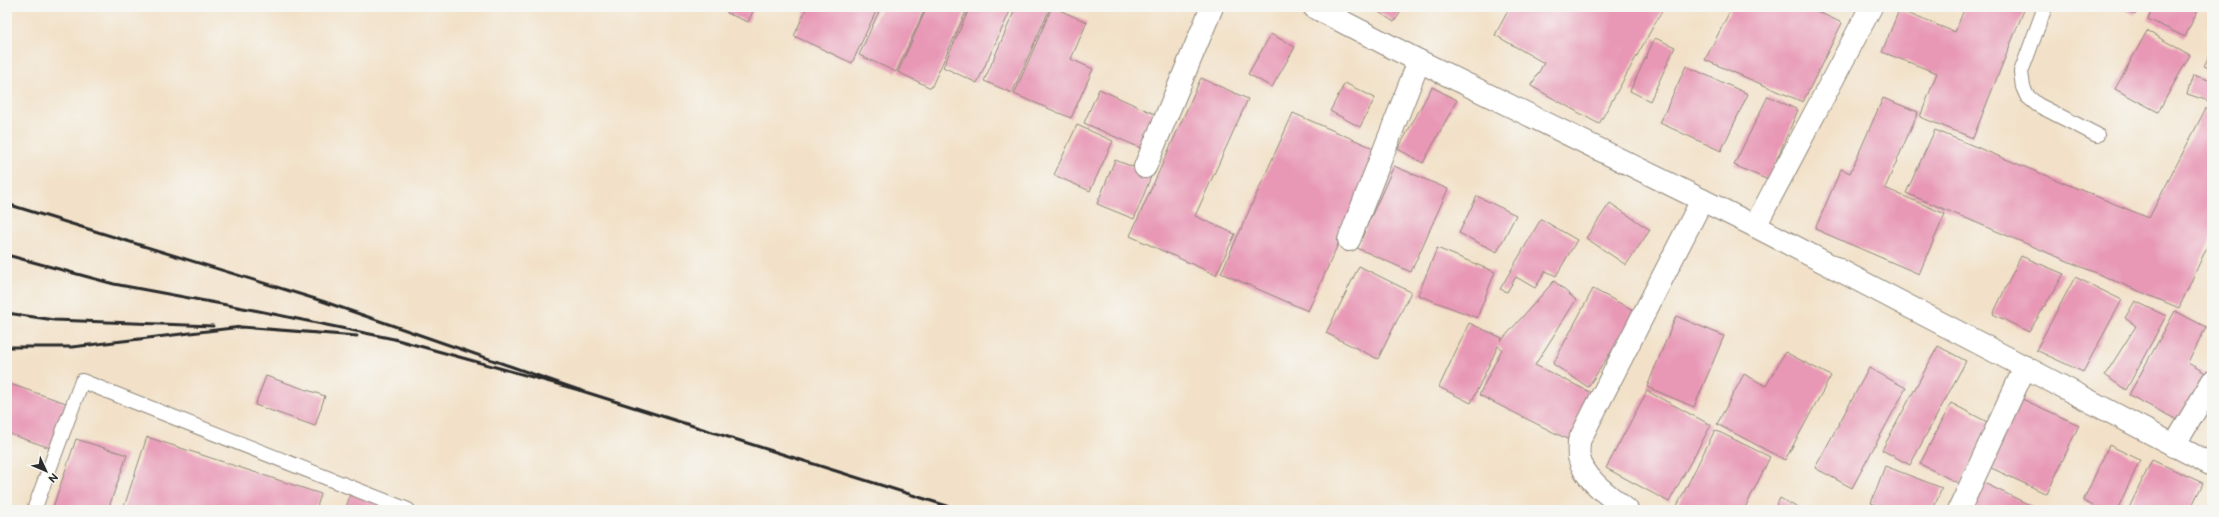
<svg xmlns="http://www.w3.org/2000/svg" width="2219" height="517" font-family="'Balsamiq Sans',sans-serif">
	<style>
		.building { fill: #e898b5 }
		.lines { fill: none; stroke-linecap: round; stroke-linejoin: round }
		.service-casing { stroke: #8e867a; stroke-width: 16 }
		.minor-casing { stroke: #8e867a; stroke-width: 24 }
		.service { stroke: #fff; stroke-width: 14 }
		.minor { stroke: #fff; stroke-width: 22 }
		.rail { stroke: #2b2b2b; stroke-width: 3 }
	</style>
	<rect width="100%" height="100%" fill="#f6f6f2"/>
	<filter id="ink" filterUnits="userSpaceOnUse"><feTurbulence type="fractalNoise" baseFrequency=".025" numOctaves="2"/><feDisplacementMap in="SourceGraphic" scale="8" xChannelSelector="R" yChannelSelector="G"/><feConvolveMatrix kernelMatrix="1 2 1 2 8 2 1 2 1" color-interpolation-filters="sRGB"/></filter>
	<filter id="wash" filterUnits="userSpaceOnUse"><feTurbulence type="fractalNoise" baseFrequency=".012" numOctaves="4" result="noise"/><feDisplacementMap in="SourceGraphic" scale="16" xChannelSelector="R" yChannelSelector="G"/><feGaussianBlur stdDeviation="0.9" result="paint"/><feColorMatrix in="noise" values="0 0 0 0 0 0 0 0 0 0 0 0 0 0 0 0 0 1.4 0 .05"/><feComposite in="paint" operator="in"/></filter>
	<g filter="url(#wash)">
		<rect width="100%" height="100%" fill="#f2e1c8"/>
		<g id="blocks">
			<!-- building -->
			<g class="building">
				<polygon points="729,7 755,7 748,22 727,13"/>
				<polygon points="807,7 878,7 852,63 794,36"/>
				<polygon points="881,7 926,7 896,72 859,55"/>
				<polygon points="927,7 968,7 931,88 898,72"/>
				<polygon points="970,7 1012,7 977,83 943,67"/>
				<polygon points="1016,7 1043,7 1049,10 1012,93 984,81"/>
				<polygon points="1052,7 1087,22 1071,59 1093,69 1071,118 1014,94"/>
				<polygon points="1371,7 1404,7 1394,22"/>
				<polygon points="1510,7 1664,7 1599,124 1531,86 1544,63 1495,35"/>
				<polygon points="1732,7 1808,7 1842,23 1803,102 1705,60"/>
				<polygon points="1965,7 2017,7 2024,10 1973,138 1920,117 1937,73 1882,52 1899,10 1955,32"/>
				<polygon points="2120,7 2140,7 2135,15"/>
				<polygon points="2153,7 2199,7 2185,37 2148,19"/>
				<polygon points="2147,31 2190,55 2158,112 2115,89"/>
				<polygon points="1271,34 1295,47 1272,87 1248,74"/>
				<polygon points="1655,38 1675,47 1650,101 1630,91"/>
				<polygon points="2212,50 2212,69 2204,66"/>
				<polygon points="1686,66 1748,94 1721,151 1660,123"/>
				<polygon points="2193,75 2212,81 2212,102 2187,94"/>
				<polygon points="1201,78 1248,99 1195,216 1235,234 1216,275 1130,236"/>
				<polygon points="1345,83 1375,98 1360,127 1330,111"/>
				<polygon points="1432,87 1457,100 1423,163 1398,149"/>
				<polygon points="1099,89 1159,116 1145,150 1084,123"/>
				<polygon points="1768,96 1798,110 1768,180 1734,165"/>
				<polygon points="1883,98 1918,112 1885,188 1945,214 1919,274 1815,229 1841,169 1850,173"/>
				<polygon points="2206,108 2212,109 2212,236 2179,308 1906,193 1935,130 2149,218"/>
				<polygon points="1293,113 1380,151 1308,311 1221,273"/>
				<polygon points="1077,125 1113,141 1090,191 1054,175"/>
				<polygon points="1115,160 1152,174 1134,219 1097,204"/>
				<polygon points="1394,166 1448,189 1411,272 1357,248"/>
				<polygon points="1477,196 1516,215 1497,252 1459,233"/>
				<polygon points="1610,203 1650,230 1626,265 1586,238"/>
				<polygon points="1541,219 1577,240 1556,276 1546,271 1535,288 1516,277 1507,292 1500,289"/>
				<polygon points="1437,248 1495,272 1477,318 1418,295"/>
				<polygon points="2021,256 2064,274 2029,332 1993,314"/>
				<polygon points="1359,266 1411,292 1378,359 1326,333"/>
				<polygon points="2075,277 2122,300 2083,372 2036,350"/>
				<polygon points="1554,281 1576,300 1535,365 1598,396 1575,443 1479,395 1502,349 1498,346 1471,403 1439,387 1469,323 1502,338 1501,341"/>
				<polygon points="1593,289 1637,312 1588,387 1553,364"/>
				<polygon points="2135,301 2166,316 2126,390 2105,375 2136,326 2125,318"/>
				<polygon points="2175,311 2206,327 2188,363 2209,375 2183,423 2129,395"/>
				<polygon points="1676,316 1724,336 1694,407 1647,387"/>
				<polygon points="1938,346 1966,361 1910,465 1882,450"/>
				<polygon points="1785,352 1831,376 1785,460 1717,424 1744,374 1766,386"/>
				<polygon points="1869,368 1906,388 1852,488 1815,468"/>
				<polygon points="266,376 325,396 315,426 255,405"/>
				<polygon points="7,383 69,404 53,449 7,433"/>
				<polygon points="1647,391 1711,425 1669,502 1606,468"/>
				<polygon points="2020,398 2079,425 2047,494 1987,466"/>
				<polygon points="1951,403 1991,424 1960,484 1920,464"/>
				<polygon points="1715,430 1770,457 1744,510 1681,510 1676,508"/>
				<polygon points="147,437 321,494 316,510 123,510"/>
				<polygon points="76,439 127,455 108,510 52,510"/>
				<polygon points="2109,445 2140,460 2117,510 2102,510 2083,501"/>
				<polygon points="2152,460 2203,483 2190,510 2128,510"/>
				<polygon points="1885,466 1942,488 1933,510 1888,510 1871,503"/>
				<polygon points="1982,482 2032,506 2030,510 1969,510"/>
				<polygon points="352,490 399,510 345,510"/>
				<polygon points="1780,498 1802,510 1774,510"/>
			</g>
		</g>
	</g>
	<g filter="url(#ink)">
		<use href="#blocks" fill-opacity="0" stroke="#8e867a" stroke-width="1"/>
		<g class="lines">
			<!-- service casing -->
			<g class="service-casing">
				<g id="service">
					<polyline points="2045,7 2021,72 2023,87 2027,96 2038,105 2097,135"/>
					<polyline points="34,510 82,381 408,510"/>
				</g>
			</g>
			<!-- minor casing -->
			<g class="minor-casing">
				<g id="minor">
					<polyline points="1314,7 1419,61 1755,226 1871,7"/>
					<polyline points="1145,167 1212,7"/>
					<polyline points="1755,226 2212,465"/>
					<polyline points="1349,240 1419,61"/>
					<polyline points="2174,446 2212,382"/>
					<path d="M1627,510C1610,496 1584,480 1579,457C1578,452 1579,446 1579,441L1702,200"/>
					<polyline points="1959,510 2025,367"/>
				</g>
			</g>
			<!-- service -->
			<use href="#service" class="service"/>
			<!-- minor -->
			<use href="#minor" class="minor"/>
			<!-- rail -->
			<g class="rail">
				<polyline points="7,204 322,301 579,390 394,339 259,311 114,284 7,255"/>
				<polyline points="7,313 54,320 213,326"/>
				<polyline points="7,347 72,347 241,327 357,336"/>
				<polyline points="579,390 960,510"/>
			</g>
		</g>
	</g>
	<!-- margin -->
	<rect width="2219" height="517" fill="none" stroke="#f6f6f2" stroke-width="24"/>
	<!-- north arrow -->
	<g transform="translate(46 471) rotate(134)" stroke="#f6f6f2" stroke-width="3" paint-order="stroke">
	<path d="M0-3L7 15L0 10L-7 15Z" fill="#2b2b2b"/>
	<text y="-6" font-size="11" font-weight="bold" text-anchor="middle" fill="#2b2b2b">N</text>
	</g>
</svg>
